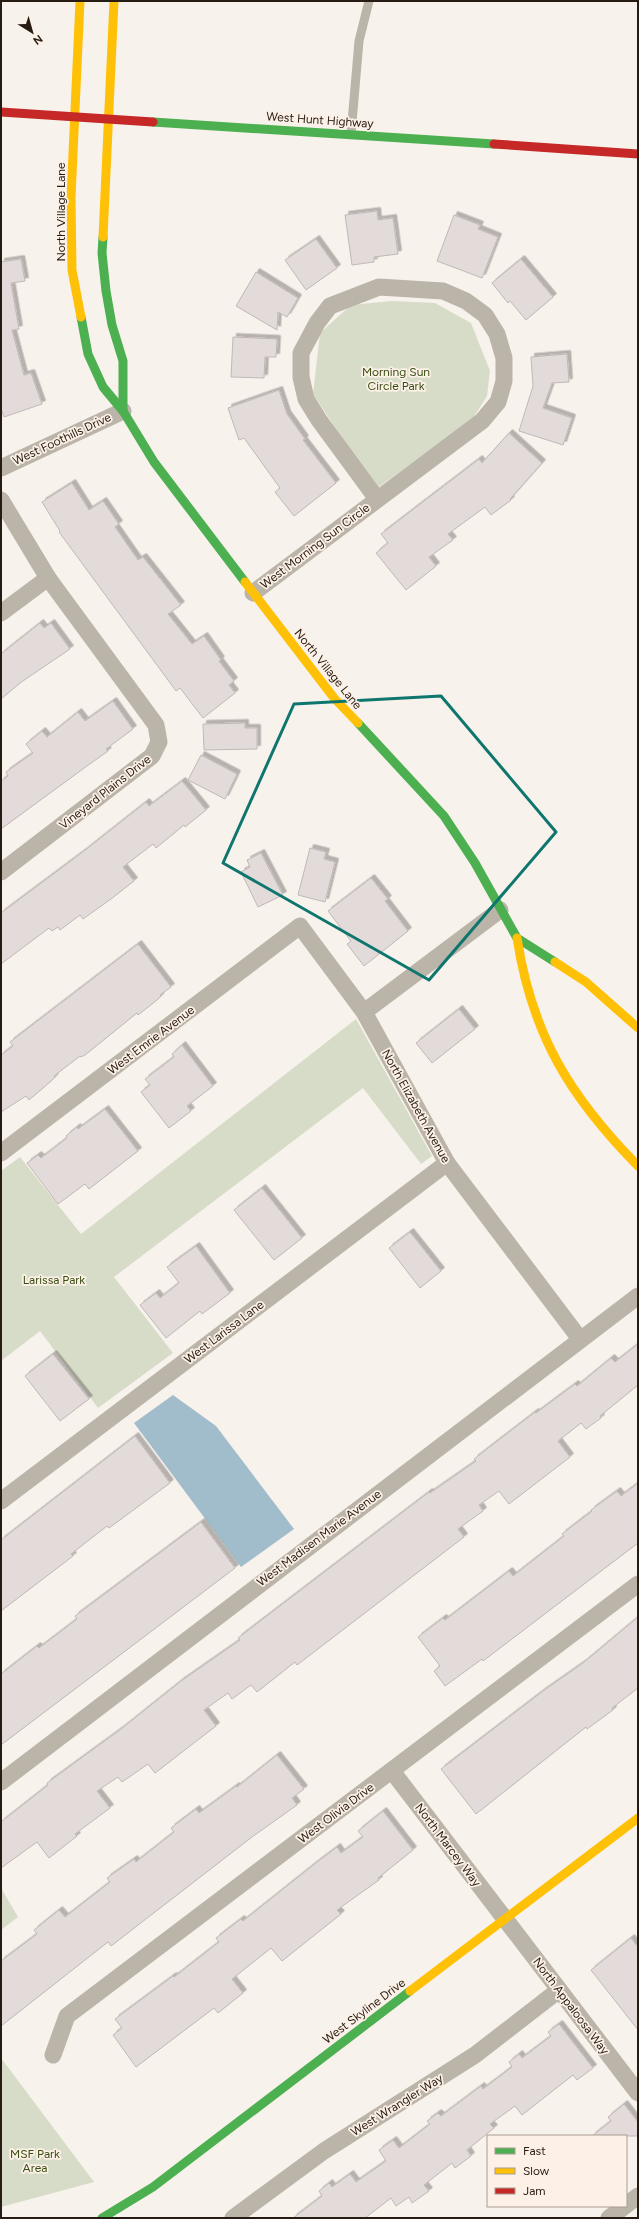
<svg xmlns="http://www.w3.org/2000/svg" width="639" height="2219" font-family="Figtree,sans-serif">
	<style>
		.green { fill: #d7dcc8 }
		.water { fill: #a1bcca }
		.building { fill: #e3dada; stroke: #c0b7b7; filter: url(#shadow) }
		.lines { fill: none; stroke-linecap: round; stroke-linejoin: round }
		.lane { stroke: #bbb4a9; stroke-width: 9 }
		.street { stroke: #bbb4a9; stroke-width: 17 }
		.fast { stroke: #4caf50; stroke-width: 9 }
		.slow { stroke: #ffc107; stroke-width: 9 }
		.jam { stroke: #c62828; stroke-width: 9 }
		.marked { fill: none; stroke: #0f766e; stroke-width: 3; stroke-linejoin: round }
		.labels { text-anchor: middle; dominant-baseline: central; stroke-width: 3.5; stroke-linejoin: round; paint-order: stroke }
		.street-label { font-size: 12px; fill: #261c13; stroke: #fdf1e7 }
		.park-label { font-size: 12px; fill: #384d13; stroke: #fdf1e7 }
	</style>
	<defs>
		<filter id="shadow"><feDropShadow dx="3.5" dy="-3.5" stdDeviation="0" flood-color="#0004"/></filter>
	</defs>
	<rect width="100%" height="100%" fill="#f8f2ec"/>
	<!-- green -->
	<g class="green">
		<polygon points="392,301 435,303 471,323 490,371 487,396 472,420 376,489 313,394 320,333 351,305"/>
		<polygon points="356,1019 432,1156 421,1164 363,1088 114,1277 173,1353 98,1408 40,1331 1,1361 1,1171 20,1157 81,1234"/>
		<polygon points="1,1888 18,1917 1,1930"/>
		<polygon points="1,2058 94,2182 1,2207"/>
	</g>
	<!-- water -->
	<polygon class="water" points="173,1395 216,1426 294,1529 241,1567 134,1423"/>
	<!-- building -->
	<g class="building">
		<polygon points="377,211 378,220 393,218 398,254 374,257 374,262 352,265 345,215"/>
		<polygon points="454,215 480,225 478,229 498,237 482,278 437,261"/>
		<polygon points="316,239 337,268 306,290 285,260"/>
		<polygon points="21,259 25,281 11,283 19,329 12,330 24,375 31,373 42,404 4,417 1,409 1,262"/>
		<polygon points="521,259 553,297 526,320 510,301 508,303 492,283"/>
		<polygon points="256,272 298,298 287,317 278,312 277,330 236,306"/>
		<polygon points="233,337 277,339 276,357 265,357 264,378 231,377"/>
		<polygon points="567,354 569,382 552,383 543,408 572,418 563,445 519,431 533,386 531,357"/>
		<polygon points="279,390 287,414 305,439 303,440 336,483 294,516 275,492 280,488 244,438 239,440 228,408"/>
		<polygon points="509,433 542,463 510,499 511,500 491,515 485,507 448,534 453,540 429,557 436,566 406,590 376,553 388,543 381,534 479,459 482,463"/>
		<polygon points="72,483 89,510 103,501 119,524 115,527 138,560 143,557 181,605 168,614 192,644 204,636 221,660 219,661 234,681 229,685 235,693 203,718 180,688 176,691 59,532 60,531 42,502"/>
		<polygon points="40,623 44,628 51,623 70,649 20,683 1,699 1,654"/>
		<polygon points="113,701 133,729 106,749 108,751 87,766 1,829 1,781 8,776 6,772 33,753 26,744 42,731 47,737 78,712 85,721"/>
		<polygon points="245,723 245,728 257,728 257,749 204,750 203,724"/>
		<polygon points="201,755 237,774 225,799 188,780"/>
		<polygon points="182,781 206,810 185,827 184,825 156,848 153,844 123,867 134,881 111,899 83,919 80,915 60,930 58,927 52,931 49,928 1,964 1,913 84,851 146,802 149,806"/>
		<polygon points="310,848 326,852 324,859 335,862 325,902 298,895"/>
		<polygon points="261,853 283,895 258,907 241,872 250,867 247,860"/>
		<polygon points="371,878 388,899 385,901 408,931 364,966 347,944 351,941 328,911"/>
		<polygon points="138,944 171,987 160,995 161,996 157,1000 138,1015 137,1013 85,1055 81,1057 80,1056 54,1076 55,1077 51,1081 29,1100 26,1096 1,1112 1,1055 13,1046 10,1042"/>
		<polygon points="459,1009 475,1029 432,1063 416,1043"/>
		<polygon points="182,1045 213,1086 187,1106 191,1111 169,1128 141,1092 150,1085 145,1079 174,1057 172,1054"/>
		<polygon points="105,1109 138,1151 89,1189 85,1184 58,1204 27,1163 38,1155 41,1158 67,1138 66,1136 77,1127 78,1129"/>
		<polygon points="262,1188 302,1238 274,1260 234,1210"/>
		<polygon points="410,1232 441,1271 420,1288 389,1248"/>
		<polygon points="196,1246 230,1293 202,1314 200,1311 166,1338 140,1305 156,1293 160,1298 179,1283 167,1267"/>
		<polygon points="638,1344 638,1385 600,1416 601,1418 586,1429 581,1423 558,1441 570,1457 509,1504 499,1491 479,1505 483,1511 458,1529 464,1537 297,1665 295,1662 257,1692 251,1685 232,1699 228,1693 204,1710 216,1726 155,1773 148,1764 122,1782 118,1777 97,1791 110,1808 75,1834 77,1836 49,1858 37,1842 1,1868 1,1822 48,1785 47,1783 121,1729 181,1681 240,1640 238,1638 429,1492 430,1493 476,1461 474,1459 535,1412 536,1413 575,1384 577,1386 611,1358 615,1362"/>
		<polygon points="53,1354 89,1399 60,1421 25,1376"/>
		<polygon points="135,1436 170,1483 109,1528 107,1526 71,1554 73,1556 1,1611 1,1540"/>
		<polygon points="638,1483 638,1543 483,1661 482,1659 445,1686 434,1671 440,1666 418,1637 443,1618 445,1620 509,1571 513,1576 564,1536 562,1534 592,1511 591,1510 617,1491 621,1496"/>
		<polygon points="201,1522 235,1568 1,1745 1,1674 37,1646 39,1648 77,1619 75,1616"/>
		<polygon points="638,1617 638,1688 612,1708 613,1710 587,1729 586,1727 476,1814 441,1769 543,1691 583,1663"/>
		<polygon points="277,1755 304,1789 292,1798 297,1805 252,1837 111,1946 108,1942 1,2026 1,1961 37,1934 34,1930 59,1910 65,1917 110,1882 107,1878 134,1859 136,1862 174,1832 171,1828 196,1809 199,1813 236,1786 237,1787"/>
		<polygon points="383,1811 413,1850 378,1878 379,1880 337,1910 341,1914 282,1961 271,1948 232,1979 243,1993 218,2013 214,2008 136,2067 113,2035 122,2028 115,2019 173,1976 174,1977 219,1942 216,1938 241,1919 243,1921 317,1862 337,1847 341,1853 363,1837 358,1831"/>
		<polygon points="631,1938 638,1947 638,2030 591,1970"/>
		<polygon points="559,2024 593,2068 577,2080 573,2075 522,2115 515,2106 490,2124 494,2128 467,2150 471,2156 455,2168 452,2163 424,2185 429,2191 412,2203 409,2197 396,2206 391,2198 365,2218 293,2218 322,2196 319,2191 329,2183 332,2187 350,2174 356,2182 386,2161 379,2150 393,2140 399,2148 430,2124 427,2121 438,2113 441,2116 481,2086 483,2089 512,2067 509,2062 519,2054 522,2058 551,2036 548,2032"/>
		<polygon points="624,2104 638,2122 638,2136 592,2136 611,2121 608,2117"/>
	</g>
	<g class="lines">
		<!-- lane -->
		<polyline class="lane" points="351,134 359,41 369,1"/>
		<!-- street -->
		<g class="street">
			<polyline points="1,468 123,411"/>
			<polyline points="1,500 48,578 156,725 159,742 152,756 1,872"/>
			<polyline points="253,593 482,421 498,402 504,381 504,358 497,334 485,315 466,301 443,291 379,287 330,306 317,323 301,353 301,377 306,399 319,420 377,499"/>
			<polyline points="1,613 48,578"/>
			<polyline points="364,1012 500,910"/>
			<polyline points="1,1153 300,926 364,1012 447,1163 580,1339"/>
			<polyline points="1,1501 447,1163"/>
			<polyline points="392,1771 638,2093"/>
			<polyline points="1,1782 638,1296"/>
			<polyline points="53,2055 67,2016 638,1584"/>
			<polyline points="626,2205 638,2196"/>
			<polyline points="233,2218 324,2151 475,2055 559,1990"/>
			<polyline points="609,2218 625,2206"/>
		</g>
		<!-- fast -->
		<g class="fast">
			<polyline points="153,122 494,144"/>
			<polyline points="103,237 102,253 106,291 112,325 123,361 123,411"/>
			<polyline points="81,317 88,354 103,387 123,411 154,462 245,582"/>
			<polyline points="358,723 444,816 475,863 517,938 555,962"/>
			<polyline points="102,2218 153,2187 410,1991"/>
		</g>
		<!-- slow -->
		<g class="slow">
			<polyline points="80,1 71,197 72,270 81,317"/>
			<polyline points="103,237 114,1"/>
			<polyline points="245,582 334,698 358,723"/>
			<path d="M517,938C532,1035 570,1097 638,1166"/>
			<polyline points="555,962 586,982 638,1028"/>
			<polyline points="410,1991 638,1818"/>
		</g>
		<!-- jam -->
		<g class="jam">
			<polyline points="1,112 153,122"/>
			<polyline points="494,144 638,154"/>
		</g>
	</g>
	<!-- marked area -->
	<path class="marked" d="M441,696L556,832L429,980L223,863L294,704Z"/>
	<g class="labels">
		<!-- street labels -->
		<g class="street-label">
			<text transform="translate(320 120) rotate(4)">West Hunt Highway</text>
			<text transform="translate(61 212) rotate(-90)">North Village Lane</text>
			<text transform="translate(62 439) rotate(-25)">West Foothills Drive</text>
			<text transform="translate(315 546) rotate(-37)">West Morning Sun Circle</text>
			<text transform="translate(328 669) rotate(51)">North Village Lane</text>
			<text transform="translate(105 792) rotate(-38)">Vineyard Plains Drive</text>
			<text transform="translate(151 1040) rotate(-37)">West Emrie Avenue</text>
			<text transform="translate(416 1106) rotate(61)">North Elizabeth Avenue</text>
			<text transform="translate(224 1332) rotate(-37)">West Larissa Lane</text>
			<text transform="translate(319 1538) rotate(-37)">West Madisen Marie Avenue</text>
			<text transform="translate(336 1813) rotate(-37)">West Olivia Drive</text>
			<text transform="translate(448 1845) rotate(53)">North Marcey Way</text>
			<text transform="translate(571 2006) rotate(53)">North Appaloosa Way</text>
			<text transform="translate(364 2011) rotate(-37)">West Skyline Drive</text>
			<text transform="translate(397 2105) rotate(-32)">West Wrangler Way</text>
		</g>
		<!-- park labels -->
		<g class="park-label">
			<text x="396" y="372">Morning Sun<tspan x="396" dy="14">Circle Park</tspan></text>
			<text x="54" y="1280">Larissa Park</text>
			<text x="35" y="2154">MSF Park<tspan x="35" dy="14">Area</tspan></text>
		</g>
	</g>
	<!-- border -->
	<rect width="639" height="2219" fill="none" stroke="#261c13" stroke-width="4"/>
	<!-- legend -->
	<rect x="487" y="2135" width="140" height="72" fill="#fdf1e7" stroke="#a79c92"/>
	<rect x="495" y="2148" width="20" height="6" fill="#4caf50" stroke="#a79c92"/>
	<text x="523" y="2155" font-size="12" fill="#261c13">Fast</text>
	<rect x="495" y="2168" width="20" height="6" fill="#ffc107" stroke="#a79c92"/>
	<text x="523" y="2175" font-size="12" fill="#261c13">Slow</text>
	<rect x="495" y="2188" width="20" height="6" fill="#c62828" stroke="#a79c92"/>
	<text x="523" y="2195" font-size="12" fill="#261c13">Jam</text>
	<!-- north arrow -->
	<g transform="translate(32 32) rotate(143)" stroke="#fdf1e7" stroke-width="3" paint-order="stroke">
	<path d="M0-3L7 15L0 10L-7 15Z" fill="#261c13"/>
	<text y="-6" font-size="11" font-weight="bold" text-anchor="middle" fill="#261c13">N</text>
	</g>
</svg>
